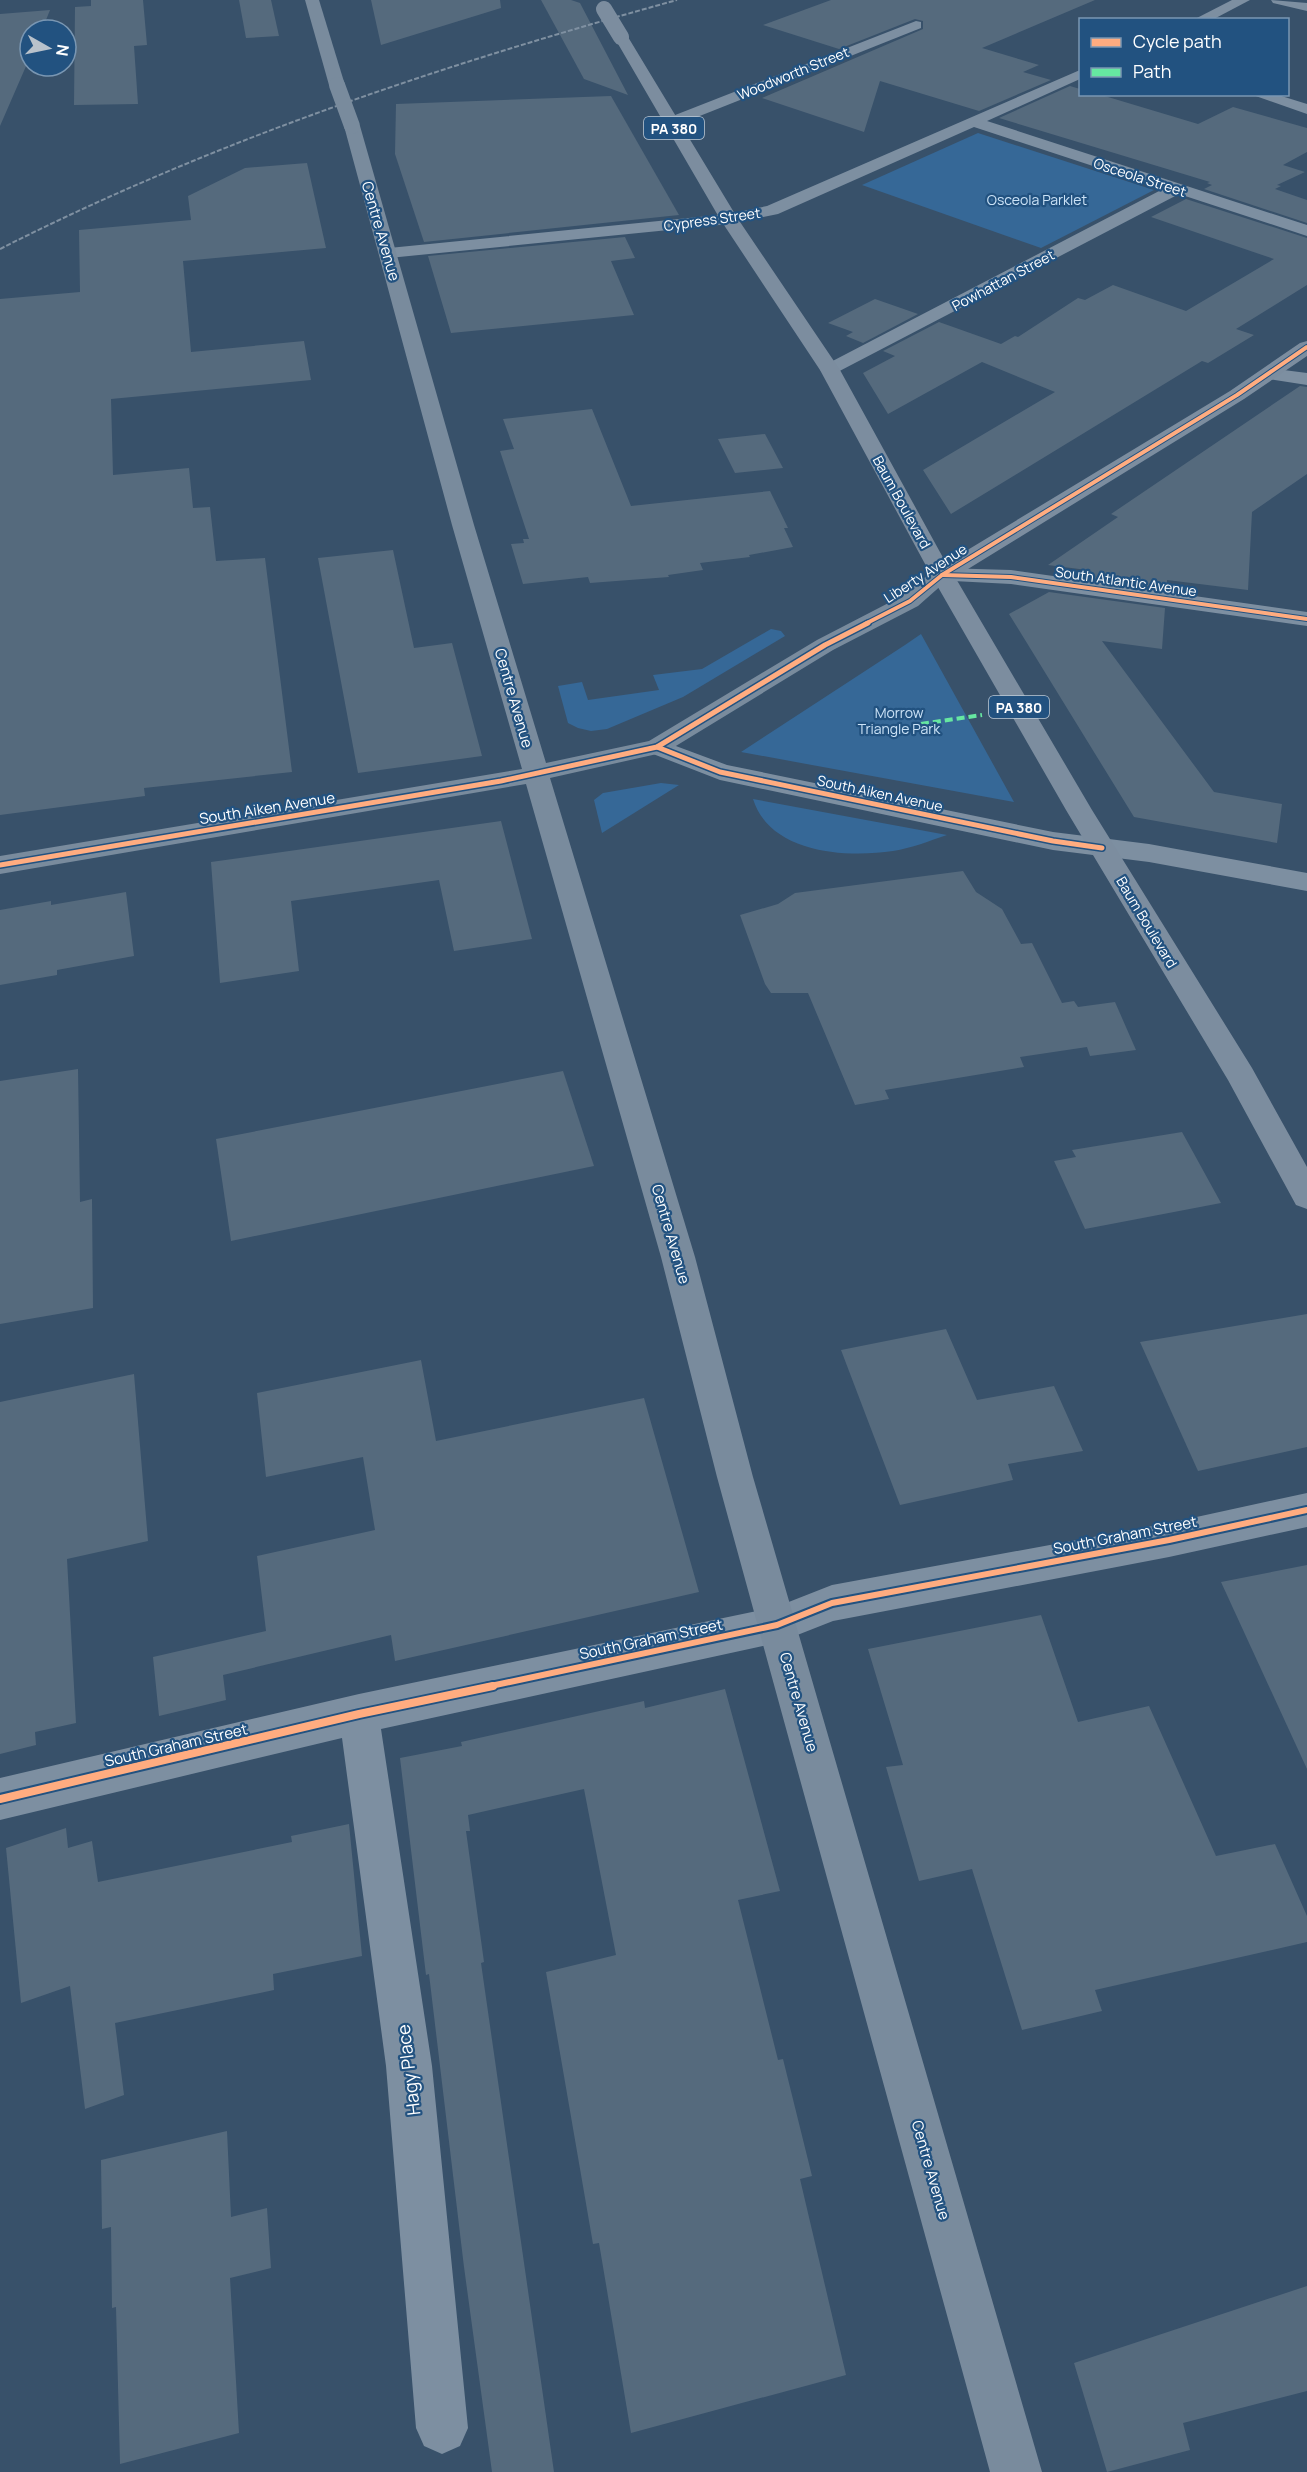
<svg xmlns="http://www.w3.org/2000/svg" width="1307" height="2472" font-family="Manrope,sans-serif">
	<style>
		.green { fill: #366897 }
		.building { fill: #556a7d }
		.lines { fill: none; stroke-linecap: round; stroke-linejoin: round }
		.minor { fill: #7d8fa1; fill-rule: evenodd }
		.secondary { fill: #798b9d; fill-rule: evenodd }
		.primary { fill: #7c8d9f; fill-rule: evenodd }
		.rail { stroke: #7f90a1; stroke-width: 2; stroke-dasharray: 5 2; stroke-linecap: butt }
		.secondary-bridge { stroke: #798b9d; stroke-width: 16 }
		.primary-bridge { stroke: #7c8d9f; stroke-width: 16 }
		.quiet { stroke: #66e7a1; stroke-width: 4; stroke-dasharray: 8 4; stroke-linecap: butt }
		.cycleway-far3-casing { stroke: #225280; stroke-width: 6 }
		.cycleway-far2-casing { stroke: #225280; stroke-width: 8 }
		.cycleway-far1-casing { stroke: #225280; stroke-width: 10 }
		.cycleway-casing { stroke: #225280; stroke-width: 12 }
		.cycleway-far3 { stroke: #ffac80; stroke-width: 4 }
		.cycleway-far2 { stroke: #ffac80; stroke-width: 5 }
		.cycleway-far1 { stroke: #ffac80; stroke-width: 6 }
		.cycleway { stroke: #ffac80; stroke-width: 8 }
		.labels { text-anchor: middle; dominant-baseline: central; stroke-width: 4.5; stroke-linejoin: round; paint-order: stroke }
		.far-street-label { font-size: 14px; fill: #fff; stroke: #225280 }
		.shield { fill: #225280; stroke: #bdcbd9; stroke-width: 1.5 }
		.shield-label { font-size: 14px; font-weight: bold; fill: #fff }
		.far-park-label { font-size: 14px; fill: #cbe2f6; stroke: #225280 }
		.street-label { font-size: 15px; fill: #fff; stroke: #225280 }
		.near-street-label { font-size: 18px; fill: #fff; stroke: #225280 }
	</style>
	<rect width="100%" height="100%" fill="#38516a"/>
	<!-- green -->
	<g class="green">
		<polygon points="978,133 1154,190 1041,248 862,185"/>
		<polygon points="771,629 781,631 785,636 683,697 607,729 591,731 578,728 568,723 558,686 582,682 588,700 659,690 653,675 702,669"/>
		<polygon points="921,634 1014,802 741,752 905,645"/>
		<polygon points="661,783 679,785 602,833 594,800 603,793"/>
		<path d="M753,799L947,835C929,841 912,848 893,851C845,858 770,853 753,799Z"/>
	</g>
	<!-- building -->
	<g class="building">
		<polygon points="91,0 143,0 147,45 134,46 138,104 74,105 75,7 91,6"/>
		<polygon points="239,0 271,0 279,36 246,38"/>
		<polygon points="371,0 500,0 501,8 381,45"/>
		<polygon points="541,0 571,0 580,3 628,95 584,79"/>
		<polygon points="831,0 1095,0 982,48 1039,65 1023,72 1051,80 979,111 880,81 864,132 762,98 923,29 923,21 915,19 839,49 763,25"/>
		<polygon points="50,10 42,30 30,30 30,57 0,126 0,14"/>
		<polygon points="1070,86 1080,89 1080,94 1098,94 1198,124 1233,107 1307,128 1307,152 1283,165 1305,172 1277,185 1281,186 1275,189 1307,200 1307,223 1204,189 1212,185 1207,183 1210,182 999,118"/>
		<polygon points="611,96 679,215 424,242 395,154 396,104"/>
		<polygon points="307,163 326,248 183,261 191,352 304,341 311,380 111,399 113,475 189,468 193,508 210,507 216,561 265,558 292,772 144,788 145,796 0,815 0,299 80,292 79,230 191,220 188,196 245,168"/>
		<polygon points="1186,199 1307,238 1307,285 1236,329 1254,335 1208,363 1202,361 951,514 923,470 1055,392 982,362 888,414 863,373 895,356 883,351 939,322 1001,344 1015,336 1018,337 1078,298 1085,300 1113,285 1186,311 1274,259 1151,217"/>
		<polygon points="625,237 635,258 611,261 634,315 451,333 428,256"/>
		<polygon points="875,299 918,314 863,343 846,336 853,332 828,323"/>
		<polygon points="1300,386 1307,387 1307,474 1252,512 1248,590 1167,580 1167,590 1075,577 1087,570 1048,565 1118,517 1111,514"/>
		<polygon points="592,409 631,506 770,491 788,528 784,528 793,547 749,555 750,557 700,563 703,570 668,575 669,577 590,583 588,577 523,584 511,544 524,543 523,539 529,539 500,451 514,449 503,419"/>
		<polygon points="765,434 783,468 735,473 718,439"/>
		<polygon points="393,550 414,648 452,643 482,756 358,773 318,558"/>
		<polygon points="1049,592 1165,608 1162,649 1102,641 1214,792 1282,804 1277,843 1134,817 1009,614"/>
		<polygon points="501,821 532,939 454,951 439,880 291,901 299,971 220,983 211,862"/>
		<polygon points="963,871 976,892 1002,909 1021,944 1032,943 1062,1003 1074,1001 1078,1007 1115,1002 1136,1050 1090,1056 1087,1047 1020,1057 1024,1067 885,1090 889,1099 855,1105 808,993 771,993 765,984 740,915 778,904 795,893"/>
		<polygon points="126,892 134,956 57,970 57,975 0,985 0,910 51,901 51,905"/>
		<polygon points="78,1069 80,1202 92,1199 93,1308 0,1324 0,1081"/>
		<polygon points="563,1071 594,1166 231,1241 216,1139"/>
		<polygon points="1182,1132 1221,1203 1085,1229 1054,1161 1076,1157 1072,1150"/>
		<polygon points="1307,1314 1307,1447 1198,1471 1140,1342"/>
		<polygon points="946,1329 977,1400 1054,1386 1083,1451 1008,1464 1013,1480 900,1505 841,1350"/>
		<polygon points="421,1360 436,1441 644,1398 699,1592 395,1661 391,1635 223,1675 226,1700 159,1716 153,1657 266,1631 257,1556 375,1530 363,1457 266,1477 257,1393"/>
		<polygon points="134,1374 148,1541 67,1559 76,1723 35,1732 36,1745 0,1754 0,1402"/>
		<polygon points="1307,1565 1307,1769 1221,1582"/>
		<polygon points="1041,1615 1078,1722 1149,1706 1216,1856 1275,1844 1307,1916 1307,1942 1095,1990 1102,2011 1022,2030 972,1869 919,1881 886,1767 903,1765 868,1649"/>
		<polygon points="725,1689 780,1891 738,1900 778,2060 783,2059 812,2176 800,2179 846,2375 631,2433 599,2243 593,2244 546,1972 616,1955 584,1789 468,1815 470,1831 466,1831 484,1962 481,1963 554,2472 492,2472 464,2267 429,1974 426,1975 400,1758 462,1746 461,1742 644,1701 645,1708"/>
		<polygon points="349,1824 362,1956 273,1974 274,1990 115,2023 124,2095 85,2109 70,1986 21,2003 6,1848 66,1828 68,1848 92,1841 98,1882 292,1842 291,1836"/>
		<polygon points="227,2131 231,2217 267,2208 271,2268 230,2278 239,2433 120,2464 116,2307 112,2308 111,2227 102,2229 101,2160"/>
		<polygon points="1307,2286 1307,2391 1183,2423 1190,2450 1107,2472 1074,2363"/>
	</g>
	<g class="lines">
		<!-- minor -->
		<g class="minor">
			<polygon points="1232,0 1250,0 1212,20 1193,20"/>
			<polygon points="1271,0 1307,3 1307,11 1273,3"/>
			<polygon points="916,21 921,22 921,28 677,125 671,127 663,122 665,119"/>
			<polygon points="1080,70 1080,79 987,121 1307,225 1307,236 1179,194 830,376 820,370 823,366 1163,189 974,127 778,214 729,224 389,258 380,253 389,248 729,214 767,206"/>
			<polygon points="1250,94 1275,94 1307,104 1307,114"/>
			<polygon points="1268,368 1307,373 1307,385 1261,378 1258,374"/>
			<polygon points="942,568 1011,570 1307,612 1307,626 1011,584 934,580 931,575 934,570"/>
			<polygon points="657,739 727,765 1053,832 1149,844 1307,873 1307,891 1149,862 1053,850 720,780 648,752 644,747 648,742"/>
			<polygon points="1307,1493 1307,1527 1169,1557 833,1621 777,1643 381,1729 432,2066 468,2428 460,2446 442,2454 424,2446 416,2428 386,2066 342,1738 0,1820 0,1778 359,1694 776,1607 832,1585 1169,1523"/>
		</g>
		<!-- secondary -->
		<g class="secondary">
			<polygon points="305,0 319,0 345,85 342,88 337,90 329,85"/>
			<polygon points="352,121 360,126 474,525 546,763 649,741 817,640 902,596 934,570 950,570 953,575 918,606 833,650 666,752 550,778 695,1257 753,1477 1042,2472 990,2472 717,1477 661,1257 526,784 0,874 0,856 522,769 452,525 344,126"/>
		</g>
		<!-- primary -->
		<polygon class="primary" points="621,33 628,37 738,219 840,370 946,563 1230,391 1300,343 1307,341 1307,356 1244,399 955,577 1092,810 1252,1068 1307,1167 1307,1209 1296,1205 1228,1080 1066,810 931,575 820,370 720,219 614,37"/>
		<!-- rail -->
		<path class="rail" d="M0,249C215,140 445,64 677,0"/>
		<!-- secondary-bridge -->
		<polyline class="secondary-bridge" points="337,85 352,126"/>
		<!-- primary-bridge -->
		<polyline class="primary-bridge" points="604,9 621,37"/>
		<!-- quiet -->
		<polyline class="quiet" points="921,724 982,715"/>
		<!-- cycleway-far3 casing -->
		<g class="cycleway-far3-casing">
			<g id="cycleway-far3">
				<polyline points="942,575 1011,577 1307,619"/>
				<polyline points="865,624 910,601 942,575 1237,395 1307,347"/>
			</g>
		</g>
		<!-- cycleway-far2 casing -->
		<g class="cycleway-far2-casing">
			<g id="cycleway-far2">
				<polyline points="657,747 720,772 1053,841 1102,848"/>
				<polyline points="0,865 501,781 657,747 825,645 868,623"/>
			</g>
		</g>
		<!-- cycleway-far1 casing -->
		<g class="cycleway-far1-casing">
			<polyline id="cycleway-far1" points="486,1687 777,1625 832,1603 1169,1540 1307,1510"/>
		</g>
		<!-- cycleway casing -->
		<g class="cycleway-casing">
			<polyline id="cycleway" points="0,1799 359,1714 493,1686"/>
		</g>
		<!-- cycleway-far3 -->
		<use href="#cycleway-far3" class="cycleway-far3"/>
		<!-- cycleway-far2 -->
		<use href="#cycleway-far2" class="cycleway-far2"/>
		<!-- cycleway-far1 -->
		<use href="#cycleway-far1" class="cycleway-far1"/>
		<!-- cycleway -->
		<use href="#cycleway" class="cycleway"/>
	</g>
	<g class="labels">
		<!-- far-street labels -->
		<g class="far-street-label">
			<text transform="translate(793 73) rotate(-22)">Woodworth Street</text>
			<text transform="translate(1140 177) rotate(18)">Osceola Street</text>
			<text transform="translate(712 219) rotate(-8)">Cypress Street</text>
			<text transform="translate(1003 280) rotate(-28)">Powhattan Street</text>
			<text transform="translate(902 502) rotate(61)">Baum Boulevard</text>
			<text transform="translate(925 573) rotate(-33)">Liberty Avenue</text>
			<text transform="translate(1126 581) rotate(8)">South Atlantic Avenue</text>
			<text transform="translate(880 793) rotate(12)">South Aiken Avenue</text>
			<text transform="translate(1147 922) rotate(59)">Baum Boulevard</text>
		</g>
		<!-- shield labels -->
		<g class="shield">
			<rect x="644" y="117" width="60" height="22" rx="4.5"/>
			<rect x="989" y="696" width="60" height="22" rx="4.5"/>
		</g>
		<g class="shield-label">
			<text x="674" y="128">PA 380</text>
			<text x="1019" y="707">PA 380</text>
		</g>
		<!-- far-park labels -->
		<g class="far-park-label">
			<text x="1037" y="199">Osceola Parklet</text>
			<text x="899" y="712">Morrow<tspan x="899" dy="16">Triangle Park</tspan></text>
		</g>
		<!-- street labels -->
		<g class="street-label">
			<text transform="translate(381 231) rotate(74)">Centre Avenue</text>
			<text transform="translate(514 698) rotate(74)">Centre Avenue</text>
			<text transform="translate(267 808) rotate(-9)">South Aiken Avenue</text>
			<text transform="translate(671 1234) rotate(74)">Centre Avenue</text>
			<text transform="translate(1125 1535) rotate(-11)">South Graham Street</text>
			<text transform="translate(651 1639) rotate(-12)">South Graham Street</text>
			<text transform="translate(799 1702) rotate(74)">Centre Avenue</text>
			<text transform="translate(176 1745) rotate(-13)">South Graham Street</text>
			<text transform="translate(931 2170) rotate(74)">Centre Avenue</text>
		</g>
		<!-- near-street labels -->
		<g class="near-street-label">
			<text transform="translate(408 2070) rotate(-97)">Hagy Place</text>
		</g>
	</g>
	<!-- legend -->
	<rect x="1079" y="18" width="210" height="78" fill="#225280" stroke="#7a97b3" stroke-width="1.5"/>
	<rect x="1091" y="38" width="30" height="9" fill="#ffac80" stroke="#7a97b3" stroke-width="1.5"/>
	<text x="1133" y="48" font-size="18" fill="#ffffff">Cycle path</text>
	<rect x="1091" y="68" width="30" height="9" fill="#66e7a1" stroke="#7a97b3" stroke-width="1.5"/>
	<text x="1133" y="78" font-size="18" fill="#ffffff">Path</text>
	<!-- north arrow -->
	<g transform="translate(48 48) rotate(99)"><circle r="28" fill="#225280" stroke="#7a97b3" stroke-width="1.5"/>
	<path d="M0-4.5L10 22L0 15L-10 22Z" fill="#b9c2cb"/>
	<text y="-9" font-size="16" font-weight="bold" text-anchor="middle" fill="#ffffff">N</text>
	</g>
</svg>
